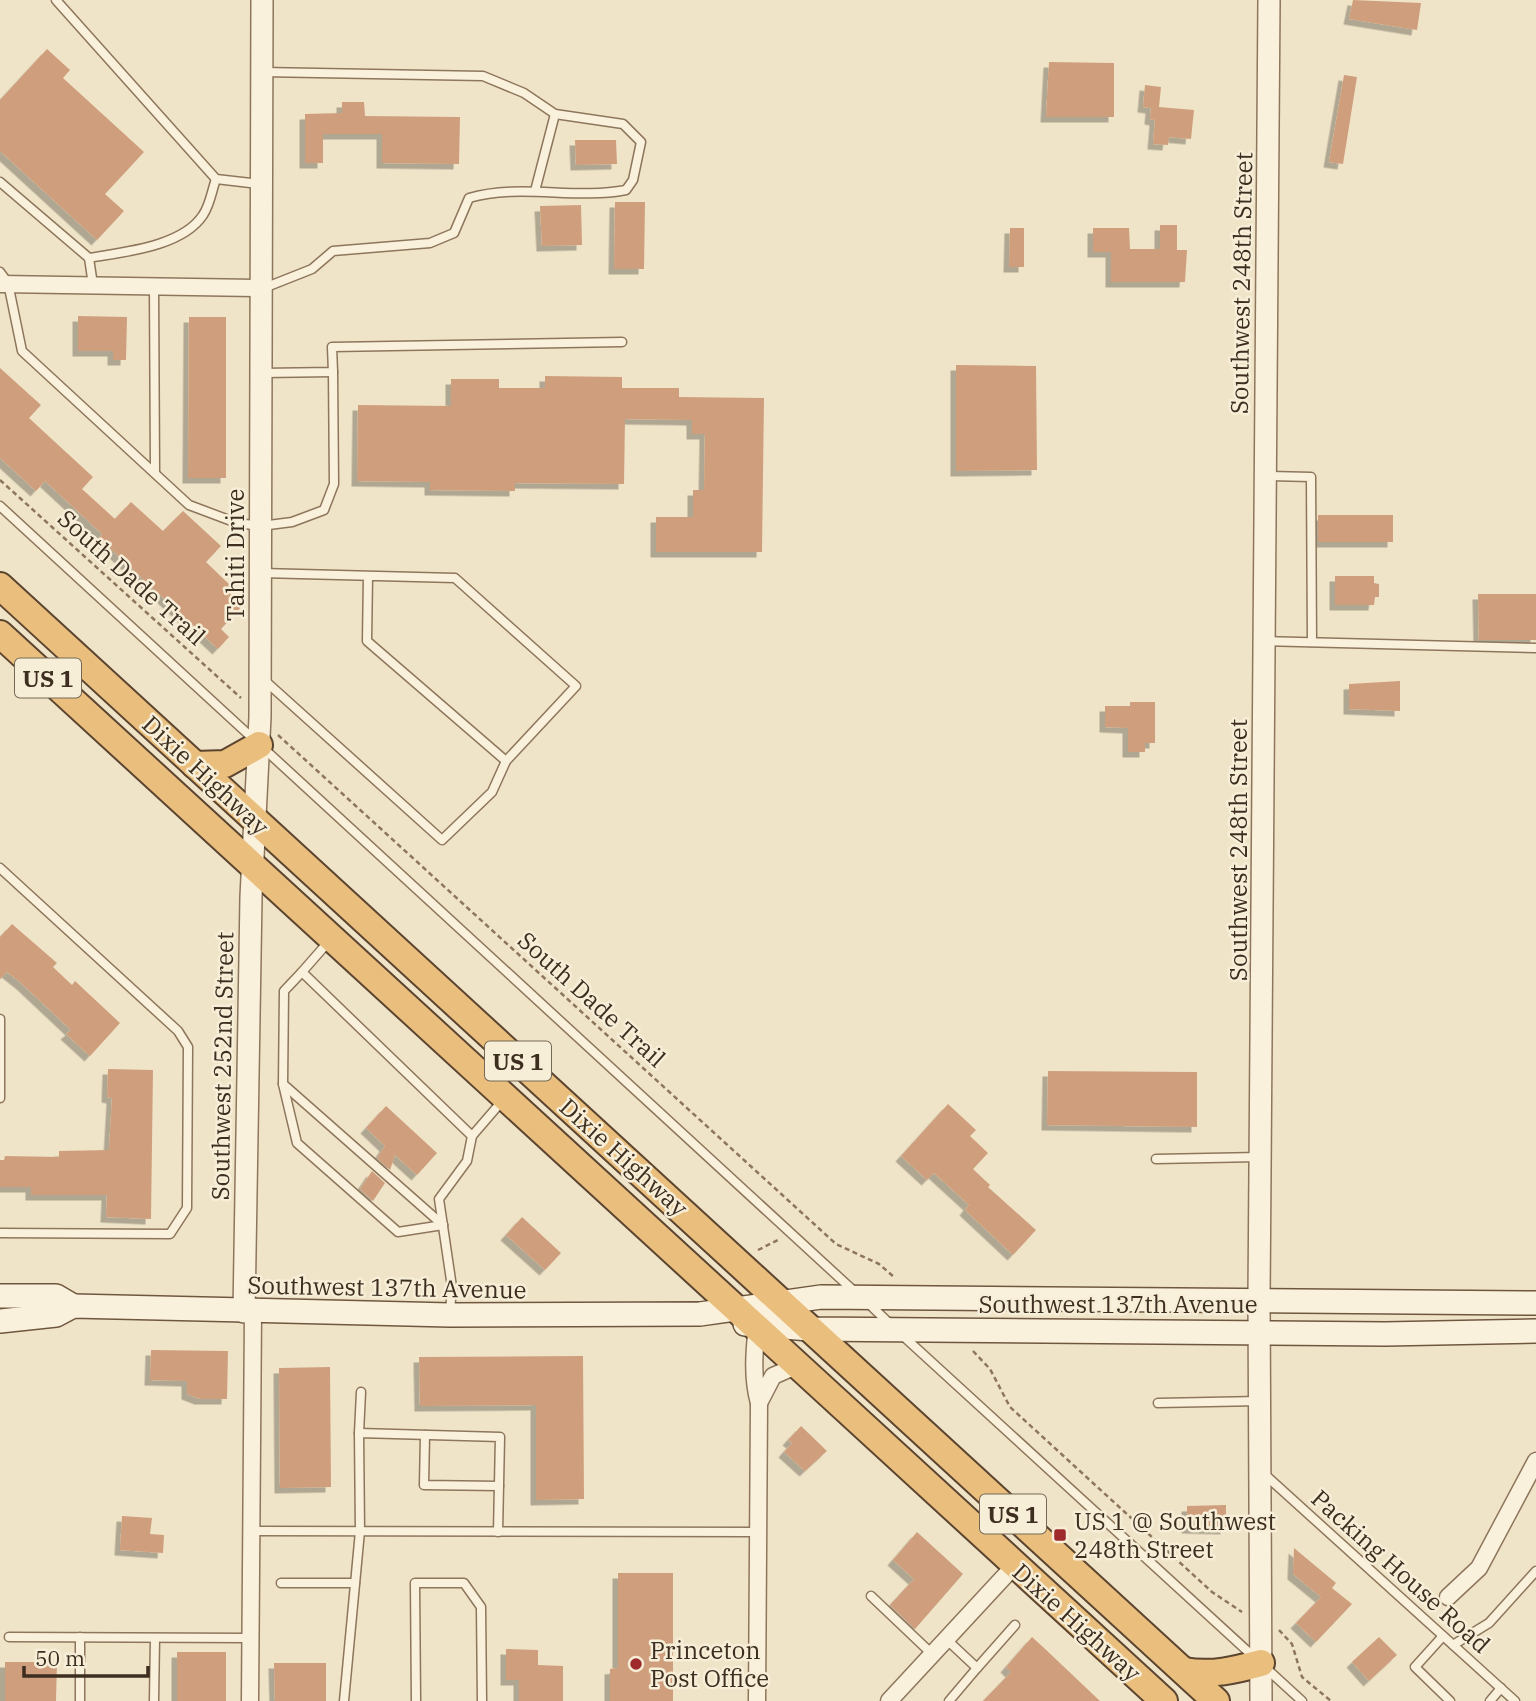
<svg xmlns="http://www.w3.org/2000/svg" width="1536" height="1701" font-family="'IBM Plex Serif',serif">
	<style>
		.building { fill: #cf9f7d; filter: url(#shadow) }
		.lines { fill: none; stroke-linecap: round; stroke-linejoin: round }
		.service-casing { stroke: #8d765c; stroke-width: 11 }
		.minor-casing { stroke: #8d765c; stroke-width: 19 }
		.tertiary-casing { stroke: #8d765c; stroke-width: 24 }
		.secondary-casing { stroke: #6f573f; stroke-width: 26 }
		.trunk-casing { stroke: #5b4430; stroke-width: 30 }
		.path { stroke: #8d765c; stroke-width: 2.5; stroke-dasharray: 5 3.5; stroke-linecap: butt }
		.service { stroke: #faf1dc; stroke-width: 8 }
		.minor { stroke: #faf1dc; stroke-width: 16 }
		.tertiary { stroke: #faf1dc; stroke-width: 21 }
		.secondary { stroke: #faf1dc; stroke-width: 23 }
		.trunk { stroke: #eabe7c; stroke-width: 26 }
		.poi-dot { fill: #9e2a2b; stroke: #f7eed8; stroke-width: 2.5 }
		.labels { text-anchor: middle; dominant-baseline: central; stroke-width: 5; stroke-linejoin: round; paint-order: stroke }
		.shield { fill: #f7eed8; stroke: #756857; stroke-width: 2 }
		.shield-label { font-size: 23px; font-weight: bold; fill: #3d2e20 }
		.street-label { font-size: 24px; fill: #3d2e20; stroke: #f7eed8 }
		.poi-label { font-size: 24px; fill: #3d2e20; stroke: #f7eed8; text-anchor: start }
	</style>
	<defs>
		<filter id="shadow"><feDropShadow dx="-5.5" dy="5.5" stdDeviation="0" flood-color="#0004"/></filter>
	</defs>
	<rect width="100%" height="100%" fill="#f0e4c8"/>
	<!-- building -->
	<g class="building">
		<polygon points="1353,0 1421,3 1417,30 1349,19"/>
		<polygon points="47,49 70,70 63,78 144,152 105,194 124,211 97,240 0,151 0,100"/>
		<polygon points="1049,62 1114,63 1114,117 1046,117"/>
		<polygon points="1344,75 1357,77 1343,164 1329,162"/>
		<polygon points="1145,85 1161,87 1159,107 1194,110 1191,139 1169,137 1168,145 1153,144 1155,120 1150,119 1151,108 1143,107"/>
		<polygon points="342,102 364,102 365,116 460,117 459,164 382,163 382,134 323,134 323,163 305,163 305,114 342,113"/>
		<polygon points="575,140 616,140 617,164 576,165"/>
		<polygon points="615,202 645,202 644,269 614,269"/>
		<polygon points="581,205 582,245 542,246 540,206"/>
		<polygon points="1160,225 1177,225 1177,250 1187,250 1185,282 1111,282 1111,252 1093,252 1093,228 1129,228 1130,249 1160,249"/>
		<polygon points="1010,228 1024,228 1024,267 1009,267"/>
		<polygon points="78,316 127,317 126,360 113,360 113,351 78,351"/>
		<polygon points="189,317 226,317 226,478 188,478"/>
		<polygon points="956,365 1036,366 1037,470 956,471"/>
		<polygon points="0,368 41,405 29,418 93,477 82,489 115,519 131,502 163,531 183,511 221,546 206,562 231,586 226,590 243,605 221,629 229,637 218,649 99,538 102,534 45,481 36,491 0,458"/>
		<polygon points="545,376 622,377 622,388 679,388 679,397 764,398 762,552 656,552 656,517 693,517 693,490 704,490 705,434 692,434 692,420 625,419 624,484 515,483 515,491 430,490 430,482 357,481 358,405 451,406 451,379 499,379 499,388 545,388"/>
		<rect x="1318" y="515" width="75" height="27"/>
		<polygon points="1335,576 1374,576 1374,583 1379,584 1379,597 1375,597 1374,605 1335,605"/>
		<polygon points="1478,594 1536,594 1536,640 1479,640"/>
		<polygon points="1400,681 1400,711 1349,709 1349,684"/>
		<polygon points="1130,702 1155,702 1155,743 1145,743 1145,752 1128,752 1128,728 1105,727 1105,706 1130,706"/>
		<polygon points="12,924 57,963 53,967 72,985 75,981 120,1023 90,1056 66,1034 71,1030 21,983 7,972 0,979 0,937"/>
		<polygon points="108,1069 153,1070 151,1219 106,1217 107,1195 31,1195 31,1187 0,1187 0,1160 4,1160 5,1156 59,1157 59,1151 109,1150 112,1098 107,1097"/>
		<polygon points="1048,1071 1197,1072 1197,1127 1047,1125"/>
		<polygon points="948,1104 976,1130 970,1136 988,1153 973,1169 990,1185 988,1187 1036,1230 1013,1255 965,1210 969,1205 934,1173 927,1180 901,1156"/>
		<polygon points="386,1106 437,1153 417,1175 395,1155 390,1170 377,1158 385,1146 366,1128"/>
		<polygon points="372,1171 385,1183 373,1201 360,1189"/>
		<polygon points="522,1217 561,1253 545,1270 506,1235"/>
		<polygon points="151,1350 228,1351 227,1399 200,1399 187,1394 187,1381 150,1380"/>
		<polygon points="583,1356 584,1499 536,1500 536,1405 420,1406 419,1357"/>
		<polygon points="330,1367 331,1487 280,1488 279,1368"/>
		<polygon points="801,1426 827,1451 805,1471 784,1452 792,1443 788,1440"/>
		<polygon points="1226,1505 1226,1529 1187,1528 1187,1506"/>
		<polygon points="122,1516 152,1518 150,1534 164,1535 163,1553 120,1550"/>
		<polygon points="917,1532 963,1574 915,1629 890,1605 914,1579 893,1560"/>
		<polygon points="1294,1548 1336,1583 1332,1588 1352,1604 1316,1642 1296,1623 1321,1597 1293,1574"/>
		<polygon points="618,1573 673,1573 673,1701 610,1701 610,1669 618,1668"/>
		<polygon points="1032,1637 1043,1647 1100,1701 983,1701 1011,1672 1006,1667"/>
		<polygon points="1379,1637 1397,1655 1369,1681 1352,1662"/>
		<polygon points="506,1649 538,1650 538,1665 563,1666 563,1701 519,1701 519,1680 506,1680"/>
		<rect x="177" y="1652" width="49" height="49"/>
		<polygon points="5,1662 57,1662 56,1701 5,1701"/>
		<polygon points="274,1663 326,1663 326,1701 275,1701"/>
	</g>
	<g class="lines">
		<!-- service casing -->
		<g class="service-casing">
			<g id="service">
				<polyline points="56,0 216,179 259,184"/>
				<path d="M262,72L483,76L524,93L555,114L623,124L641,142L633,180L626,190C574,200 521,183 469,198L454,233L430,243L333,251L312,269L264,288"/>
				<polyline points="0,182 89,258 93,285"/>
				<polyline points="535,191 555,114"/>
				<path d="M89,258C123,252 182,247 203,215C210,205 212,190 216,179"/>
				<polyline points="0,272 8,283 22,351 189,505 237,523 261,526 292,522 324,510 334,484 333,372"/>
				<polyline points="154,286 155,473"/>
				<polyline points="262,373 333,372 332,347 622,342"/>
				<polyline points="1268,476 1311,477 1312,642"/>
				<polyline points="0,506 856,1293"/>
				<polyline points="261,573 455,578 576,686 506,761 367,641 368,576"/>
				<polyline points="1265,641 1536,648"/>
				<polyline points="263,679 442,840 492,792 506,761"/>
				<polyline points="0,868 178,1031 188,1047 187,1208 170,1234 0,1233"/>
				<polyline points="330,940 302,972 472,1136 503,1100"/>
				<polyline points="302,972 284,991 283,1084 443,1225"/>
				<polyline points="0,1019 0,1098"/>
				<polyline points="283,1084 297,1143 398,1232 443,1225"/>
				<polyline points="1156,1159 1259,1157"/>
				<polyline points="866,1301 890,1324"/>
				<polyline points="450,1312 452,1287 439,1199 467,1161 472,1136"/>
				<polyline points="902,1335 1302,1701"/>
				<polyline points="1158,1403 1260,1401"/>
				<polyline points="359,1433 361,1392"/>
				<polyline points="425,1435 424,1485 499,1486"/>
				<polyline points="1262,1472 1515,1701"/>
				<polyline points="250,1531 757,1532"/>
				<polyline points="281,1583 355,1583"/>
				<polyline points="871,1596 931,1653"/>
				<polyline points="1443,1636 1415,1667 1450,1701"/>
				<polyline points="9,1637 250,1638"/>
				<polyline points="945,1638 977,1668 1015,1625"/>
				<polyline points="1453,1645 1489,1623 1536,1571"/>
				<polyline points="80,1701 80,1637"/>
				<polyline points="154,1701 155,1638"/>
				<polyline points="344,1701 360,1531 359,1433 500,1437 498,1532"/>
				<polyline points="416,1701 415,1583 464,1583 481,1607 482,1701"/>
				<polyline points="949,1701 977,1668"/>
				<polyline points="1490,1701 1501,1688"/>
			</g>
		</g>
		<!-- minor casing -->
		<g class="minor-casing">
			<g id="minor">
				<polyline points="0,284 262,288"/>
				<path d="M757,1326C754,1352 752,1378 759,1403L757,1701"/>
				<polyline points="759,1403 773,1376 798,1365"/>
				<polyline points="1448,1597 1479,1568 1536,1461"/>
				<polyline points="250,1701 253,1312"/>
				<polyline points="889,1701 1015,1565"/>
			</g>
		</g>
		<!-- tertiary casing -->
		<g class="tertiary-casing">
			<g id="tertiary">
				<polyline points="244,1312 251,897 260,717 262,0"/>
				<polyline points="1261,1701 1259,1299 1269,0"/>
			</g>
		</g>
		<!-- secondary casing -->
		<g class="secondary-casing">
			<g id="secondary">
				<polyline points="0,1296 56,1296 73,1306"/>
				<polyline points="0,1321 56,1315 73,1306 450,1315 700,1314 821,1297 1536,1303"/>
				<polyline points="745,1324 809,1329 1385,1334 1536,1331"/>
			</g>
		</g>
		<!-- trunk casing -->
		<g class="trunk-casing">
			<g id="trunk">
				<polyline points="0,586 1216,1701"/>
				<polyline points="0,634 1164,1701"/>
				<polyline points="195,765 225,764 259,745"/>
				<path d="M1184,1671C1212,1676 1235,1670 1261,1663"/>
			</g>
		</g>
		<!-- path -->
		<g class="path">
			<polyline points="0,480 241,698"/>
			<polyline points="278,735 836,1244 879,1264 894,1277"/>
			<polyline points="758,1250 780,1239"/>
			<polyline points="973,1351 990,1369 1010,1407 1212,1592 1242,1612"/>
			<polyline points="1279,1630 1292,1644 1302,1677 1331,1701"/>
		</g>
		<!-- service -->
		<use href="#service" class="service"/>
		<!-- minor -->
		<use href="#minor" class="minor"/>
		<!-- tertiary -->
		<use href="#tertiary" class="tertiary"/>
		<!-- secondary -->
		<use href="#secondary" class="secondary"/>
		<!-- trunk -->
		<use href="#trunk" class="trunk"/>
	</g>
	<!-- markers -->
	<g class="poi-dot">
		<rect x="1053" y="1528" width="14" height="14" rx="3.5"/>
		<circle cx="636" cy="1664" r="7"/>
	</g>
	<g class="labels">
		<!-- shield labels -->
		<g class="shield">
			<rect x="15" y="658.5" width="66" height="39" rx="5"/>
			<rect x="485" y="1041.5" width="66" height="39" rx="5"/>
			<rect x="980" y="1494.5" width="66" height="39" rx="5"/>
		</g>
		<g class="shield-label">
			<text x="48" y="678">US 1</text>
			<text x="518" y="1061">US 1</text>
			<text x="1013" y="1514">US 1</text>
		</g>
		<!-- street labels -->
		<g class="street-label">
			<text transform="translate(1241 283) rotate(-89)">Southwest 248th Street</text>
			<text transform="translate(235 555) rotate(-90)">Tahiti Drive</text>
			<text transform="translate(132 577) rotate(42)">South Dade Trail</text>
			<text transform="translate(206 775) rotate(43)">Dixie Highway</text>
			<text transform="translate(1238 850) rotate(-90)">Southwest 248th Street</text>
			<text transform="translate(592 999) rotate(42)">South Dade Trail</text>
			<text transform="translate(222 1066) rotate(-89)">Southwest 252nd Street</text>
			<text transform="translate(624 1157) rotate(42)">Dixie Highway</text>
			<text transform="translate(387 1287) rotate(1)">Southwest 137th Avenue</text>
			<text x="1118" y="1304">Southwest 137th Avenue</text>
			<text transform="translate(1401 1571) rotate(42)">Packing House Road</text>
			<text transform="translate(1077 1622) rotate(42)">Dixie Highway</text>
		</g>
		<!-- poi labels -->
		<g class="poi-label">
			<text x="1074" y="1521">US 1 @ Southwest<tspan x="1074" dy="28">248th Street</tspan></text>
			<text x="650" y="1650">Princeton<tspan x="650" dy="28">Post Office</tspan></text>
		</g>
	</g>
	<!-- scale -->
	<path d="M24 1666v10h124v-10" fill="none" stroke="#3d2e20" stroke-width="3.5"/>
	<text x="35" y="1666" font-size="21" fill="#3d2e20" stroke="#f7eed8" stroke-width="5" paint-order="stroke">50 m</text>
</svg>
